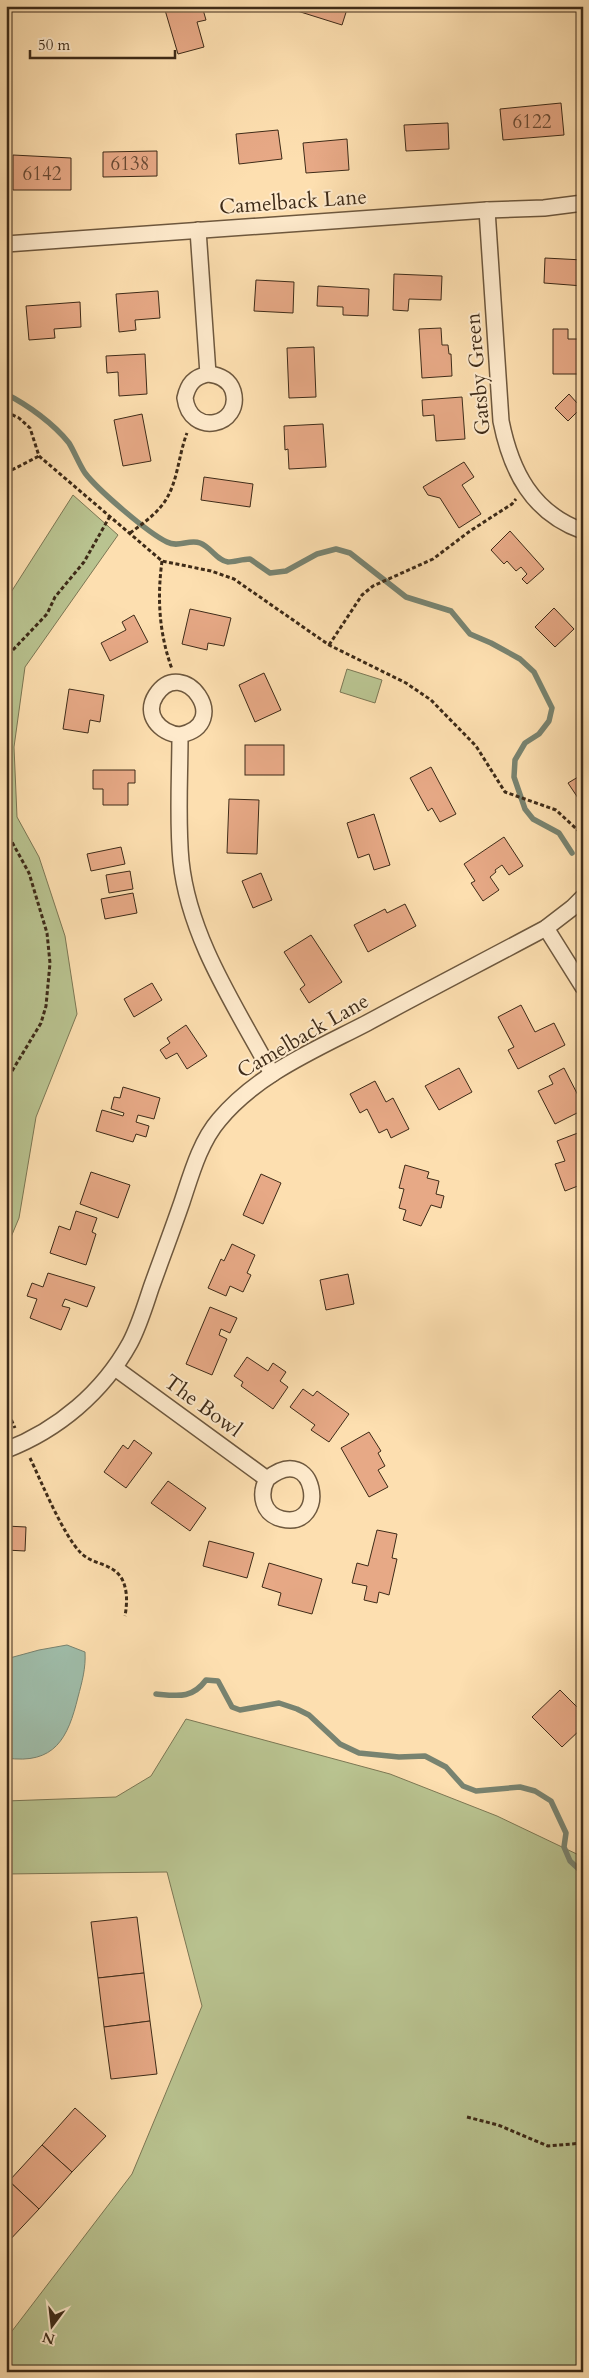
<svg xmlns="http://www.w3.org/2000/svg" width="589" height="2378" font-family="Cardo,serif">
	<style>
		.green { fill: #b9c390; stroke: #7c7754 }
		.water { fill: #9fbdaa; stroke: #788370 }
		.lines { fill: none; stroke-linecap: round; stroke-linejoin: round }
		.stream { stroke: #788370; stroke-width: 5.5 }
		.building { fill: #e7a986; stroke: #3e2b18 }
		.street-casing { stroke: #6e583e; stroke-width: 18 }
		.path { stroke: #3e2b18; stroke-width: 3; stroke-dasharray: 4 2.5; stroke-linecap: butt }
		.street { stroke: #feeacc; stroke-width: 15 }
		.labels { text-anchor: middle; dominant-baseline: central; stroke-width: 4; stroke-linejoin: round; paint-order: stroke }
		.number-label { font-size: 19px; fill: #684a34 }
		.street-label { font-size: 21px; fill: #3e2b18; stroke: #feeacc }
	</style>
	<rect width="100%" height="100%" fill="#fddfb0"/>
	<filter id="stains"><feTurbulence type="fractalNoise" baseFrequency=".004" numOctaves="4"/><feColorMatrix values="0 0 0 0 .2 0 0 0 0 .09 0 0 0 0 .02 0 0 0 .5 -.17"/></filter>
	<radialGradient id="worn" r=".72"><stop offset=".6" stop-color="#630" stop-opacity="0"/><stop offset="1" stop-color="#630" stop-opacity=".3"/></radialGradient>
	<!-- green -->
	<g class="green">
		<polygon points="73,495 118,535 25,667 14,747 17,817 39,857 65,936 77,1014 36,1117 19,1218 6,1249 6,600"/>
		<polygon points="347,669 382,680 375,703 340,692"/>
		<polygon points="186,1719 390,1774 497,1816 583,1857 583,2372 6,2372 10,2367 6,2368 6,2336 9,2335 132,2174 202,2006 167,1872 6,1874 6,1801 116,1797 151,1776"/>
	</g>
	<!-- water -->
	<path class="water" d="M67,1645L85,1652C86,1668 82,1682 78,1697C68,1738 55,1765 6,1758V1659L39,1650Z"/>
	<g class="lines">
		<!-- stream -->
		<g class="stream">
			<path d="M6,394C28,405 54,424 69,443C75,453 79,464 85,473C98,490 148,533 167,542C178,548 189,539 200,543C211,547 216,560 228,562C234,562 243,559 250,559L270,573L286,571L317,554L336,549L350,553L406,597L451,611L470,634L491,643L520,659L534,672L552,708L549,721L539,734L525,743L515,760L514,777L525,809L533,819L559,833L572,853"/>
			<path d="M156,1694C178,1696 192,1699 206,1680L218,1681L232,1707L240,1710L279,1703L297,1709L309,1715L340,1744L359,1753L399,1757L425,1756L446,1767L463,1786L476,1791L520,1787L535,1791L551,1801L566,1833L564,1847L570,1861L583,1873"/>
		</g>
	</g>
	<!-- building -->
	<g class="building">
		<polygon points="176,6 202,6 206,20 197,22 204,47 178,54 165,10"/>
		<polygon points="292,6 348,6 342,25 291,9"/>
		<polygon points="561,103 564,135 503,140 500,109"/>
		<polygon points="448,123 449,149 406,151 404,125"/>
		<polygon points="278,130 282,159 239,164 236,134"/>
		<polygon points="347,139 349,170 306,173 303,143"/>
		<polygon points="157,151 157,176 103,177 103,152"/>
		<polygon points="13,155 71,158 71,190 13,190"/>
		<polygon points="545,258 583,260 583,286 544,283"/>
		<polygon points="394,274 442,276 441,300 409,299 408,311 393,310"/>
		<polygon points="256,280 294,282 293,313 254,311"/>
		<polygon points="318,286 369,289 368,316 343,315 343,307 317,306"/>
		<polygon points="158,291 160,318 135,320 136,330 119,332 116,294"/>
		<polygon points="80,302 81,327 54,329 55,338 29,340 26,306"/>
		<polygon points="441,328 442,345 448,345 449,354 451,354 452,376 422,378 419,329"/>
		<polygon points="553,329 568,329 568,339 583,339 583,374 553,374"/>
		<polygon points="314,347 316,397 289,398 287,348"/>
		<polygon points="145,354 147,394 119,396 118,372 107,373 106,356"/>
		<polygon points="569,394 577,403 583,398 583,417 577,412 568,421 555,408"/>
		<polygon points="462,397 465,439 436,441 434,415 423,416 422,400"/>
		<polygon points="142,414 151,461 123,466 114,420"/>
		<polygon points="323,424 326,467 289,469 288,449 285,450 284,426"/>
		<polygon points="464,462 474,477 462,485 481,514 459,528 440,498 428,495 423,487"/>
		<polygon points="204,477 253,484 250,507 201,500"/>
		<polygon points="510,531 544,569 527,584 522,579 527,574 521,567 516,571 507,561 504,564 491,550"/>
		<polygon points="554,608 574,629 555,647 535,627"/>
		<polygon points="190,609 231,618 224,646 208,643 207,650 182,644"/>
		<polygon points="134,615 148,642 110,661 101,643 126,630 122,622"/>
		<polygon points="264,673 281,710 255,722 239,685"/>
		<polygon points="69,689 104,695 100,722 90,720 88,733 63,729"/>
		<rect x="245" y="745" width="39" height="30"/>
		<polygon points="431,767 456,814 440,822 432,808 428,811 410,778"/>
		<polygon points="93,770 135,770 135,783 128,783 128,805 103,805 103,789 93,789"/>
		<polygon points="583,774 583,804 582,804 568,783"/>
		<polygon points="229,799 259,800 257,854 227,853"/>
		<polygon points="374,814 390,865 374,870 369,854 358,858 347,823"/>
		<polygon points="504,837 523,866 509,875 502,865 495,870 496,872 490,877 499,890 483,901 471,883 475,881 464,864"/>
		<polygon points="121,847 125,864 91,871 87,854"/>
		<polygon points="130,871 133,889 109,893 106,875"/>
		<polygon points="261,873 272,900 253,908 242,881"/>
		<polygon points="133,893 137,913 105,919 101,899"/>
		<polygon points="405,904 416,926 368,952 354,925 385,909 387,913"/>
		<polygon points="311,935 342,982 309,1003 300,989 305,985 284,952"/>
		<polygon points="152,983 162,1000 134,1017 124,999"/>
		<polygon points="521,1005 535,1032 554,1023 565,1045 518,1069 508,1050 514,1047 498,1017"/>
		<polygon points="186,1025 207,1056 187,1069 177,1053 166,1059 160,1050 170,1043 167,1038"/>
		<polygon points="459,1068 472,1092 439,1110 425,1086"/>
		<polygon points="564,1068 583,1105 583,1110 555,1124 538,1091 553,1084 549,1076"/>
		<polygon points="375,1081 386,1102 393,1098 409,1129 391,1138 387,1129 379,1133 367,1109 360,1113 350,1094"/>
		<polygon points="123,1087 160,1098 154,1119 138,1115 136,1122 149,1126 146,1137 136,1134 133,1142 96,1131 102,1110 123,1116 124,1113 111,1109 114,1097 120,1098"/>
		<polygon points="583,1131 583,1184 565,1191 555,1164 565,1161 557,1141"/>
		<polygon points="405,1165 429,1172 427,1178 439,1181 436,1194 444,1196 441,1208 431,1205 421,1226 403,1220 406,1210 399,1208 404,1189 399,1188"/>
		<polygon points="91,1172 130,1185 118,1218 80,1204"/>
		<polygon points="261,1174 281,1183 263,1224 243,1215"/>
		<polygon points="76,1211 97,1218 92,1232 96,1234 86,1265 50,1253 59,1226 70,1230"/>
		<polygon points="232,1244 255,1255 247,1273 251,1275 243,1292 230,1286 226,1296 208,1288 221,1259 224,1261"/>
		<polygon points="48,1273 95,1287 87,1307 65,1299 62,1306 70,1308 61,1330 30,1318 37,1299 27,1296 32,1283 43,1287"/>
		<polygon points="348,1274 354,1304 326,1310 320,1280"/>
		<polygon points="210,1307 237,1318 230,1333 221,1329 219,1335 227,1339 212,1375 186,1364"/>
		<polygon points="247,1357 268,1371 273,1363 286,1372 280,1381 288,1387 273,1409 241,1386 243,1382 234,1376"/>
		<polygon points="303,1389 313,1396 317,1391 349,1414 329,1442 311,1430 315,1425 290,1407"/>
		<polygon points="369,1432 381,1451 378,1453 385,1466 378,1470 388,1487 369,1497 341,1448"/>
		<polygon points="134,1440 152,1453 126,1488 104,1472 123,1445 128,1449"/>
		<polygon points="168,1481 206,1508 190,1531 151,1503"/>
		<polygon points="6,1526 26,1527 25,1551 6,1550"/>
		<polygon points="377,1530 397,1534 392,1558 397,1559 389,1595 379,1592 377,1603 364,1600 367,1586 352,1583 357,1563 368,1566"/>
		<polygon points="209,1541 254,1553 247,1578 203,1566"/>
		<polygon points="269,1563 322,1579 312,1614 278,1605 281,1593 262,1587"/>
		<polygon points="560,1690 583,1713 583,1727 562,1747 532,1717"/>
		<polygon points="137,1917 144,1973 98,1978 91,1922"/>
		<polygon points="144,1973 150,2021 104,2027 98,1978"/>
		<polygon points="150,2021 157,2074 111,2079 104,2027"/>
		<polygon points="75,2108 106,2136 72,2172 42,2145"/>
		<polygon points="42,2145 72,2172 39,2209 9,2181"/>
		<polygon points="9,2181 39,2209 6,2244 6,2184"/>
	</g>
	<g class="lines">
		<!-- street casing -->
		<g class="street-casing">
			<g id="street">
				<path d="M487,210L501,421C511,471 532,513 583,531"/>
				<path d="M198,230L208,374C219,375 229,379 233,391C243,426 190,438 185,398C188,384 194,377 208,374"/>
				<polyline points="6,244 487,210 544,208 583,203"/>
				<path d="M180,735C234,724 183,654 156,695C143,715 160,733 180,735C180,777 177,820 181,861C189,938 236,1007 272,1074"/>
				<polyline points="546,928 583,987"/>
				<path d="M115,1368L267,1479C316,1439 330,1530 282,1519C262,1514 259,1494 267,1479"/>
				<path d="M6,1450C58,1430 103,1392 130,1343C139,1326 145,1306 151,1288C161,1260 172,1231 182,1202C191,1175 200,1142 219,1120C257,1074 315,1050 367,1023C426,991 486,960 546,928L572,908L583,897"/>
			</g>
		</g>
		<!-- path -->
		<g class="path">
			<polyline points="6,412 19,418 30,428 39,456 162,561 211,571 234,579 329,645 406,683 431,700 476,746 505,792 556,810 583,835"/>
			<polyline points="6,473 39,456"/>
			<path d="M130,533C142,524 154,516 163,504C178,484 178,456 187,433"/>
			<path d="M162,561C157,598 159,633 172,669"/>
			<polyline points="329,645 362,595 373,586 433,559 470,531 512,504 516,499"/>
			<polyline points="6,668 11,652 47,614 55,597 84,562 110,516"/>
			<polyline points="6,831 29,873 47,933 50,963 46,1006 41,1023 6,1081"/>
			<polyline points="6,1408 15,1428"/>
			<path d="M30,1458C42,1483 63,1535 81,1553C93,1565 113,1563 122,1579C128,1591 127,1604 125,1616"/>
			<polyline points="467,2117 498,2125 548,2146 583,2143"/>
		</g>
		<!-- street -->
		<use href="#street" class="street"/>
	</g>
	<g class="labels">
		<!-- number labels -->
		<g class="number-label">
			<text x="532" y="122">6122</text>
			<text x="130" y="164">6138</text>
			<text x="42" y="174">6142</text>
		</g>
		<!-- street labels -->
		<g class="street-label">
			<text transform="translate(293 202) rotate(-4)">Camelback Lane</text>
			<text transform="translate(478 374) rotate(-95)">Gatsby Green</text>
			<text transform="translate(303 1036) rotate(-30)">Camelback Lane</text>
			<text transform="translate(203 1406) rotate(36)">The Bowl</text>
		</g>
	</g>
	<!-- margin -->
	<rect width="589" height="2378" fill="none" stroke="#fddfb0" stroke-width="25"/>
	<rect x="8" y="8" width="574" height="2363" fill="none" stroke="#3e2b18" stroke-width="2.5"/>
	<rect x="12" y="12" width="564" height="2353" fill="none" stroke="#3e2b18"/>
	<!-- north arrow -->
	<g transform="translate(52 2326) rotate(195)" stroke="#feeacc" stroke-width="4" paint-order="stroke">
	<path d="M0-4L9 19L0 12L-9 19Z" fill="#3e2b18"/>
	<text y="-8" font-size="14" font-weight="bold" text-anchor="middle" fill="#3e2b18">N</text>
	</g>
	<!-- scale -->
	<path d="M30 50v8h145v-8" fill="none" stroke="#3e2b18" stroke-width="2.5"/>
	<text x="38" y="50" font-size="15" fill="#3e2b18" stroke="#feeacc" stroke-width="4" paint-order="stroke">50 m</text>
	<rect width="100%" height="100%" filter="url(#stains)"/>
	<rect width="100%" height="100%" fill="url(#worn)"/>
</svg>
